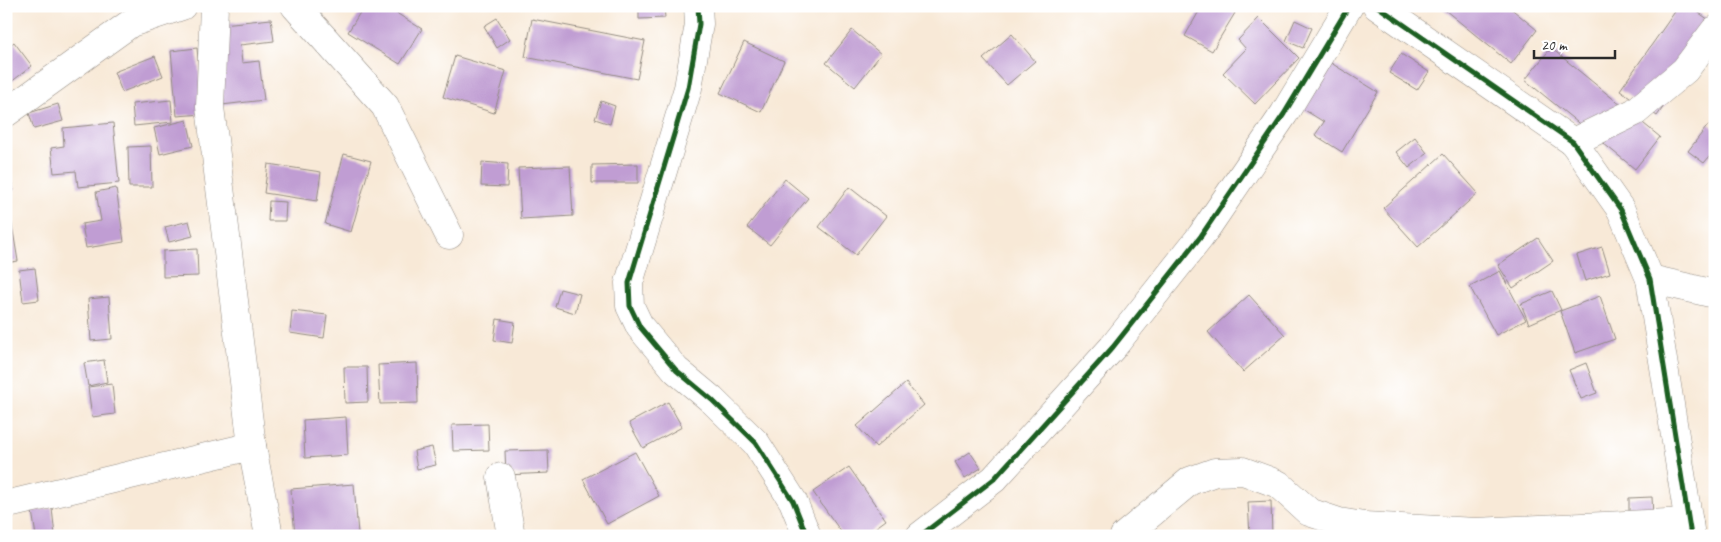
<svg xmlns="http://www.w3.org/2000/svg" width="1721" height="542" font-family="Caveat,sans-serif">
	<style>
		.building { fill: #c09dd3 }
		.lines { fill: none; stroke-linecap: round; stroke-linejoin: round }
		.minor-casing { stroke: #928a81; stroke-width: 29 }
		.minor { stroke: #fff; stroke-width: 28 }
		.cycleway-casing { stroke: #fff; stroke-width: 8 }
		.cycleway { stroke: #1b5e20; stroke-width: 5 }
	</style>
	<rect width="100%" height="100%" fill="#fff"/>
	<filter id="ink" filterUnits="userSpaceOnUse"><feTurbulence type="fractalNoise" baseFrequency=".02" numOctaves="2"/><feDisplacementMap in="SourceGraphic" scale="10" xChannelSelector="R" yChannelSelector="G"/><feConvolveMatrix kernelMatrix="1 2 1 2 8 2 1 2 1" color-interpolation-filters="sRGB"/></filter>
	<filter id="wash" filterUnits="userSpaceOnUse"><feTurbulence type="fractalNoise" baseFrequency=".0096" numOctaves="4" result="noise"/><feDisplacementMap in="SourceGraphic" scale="20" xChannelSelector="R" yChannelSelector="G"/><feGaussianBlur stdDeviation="1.12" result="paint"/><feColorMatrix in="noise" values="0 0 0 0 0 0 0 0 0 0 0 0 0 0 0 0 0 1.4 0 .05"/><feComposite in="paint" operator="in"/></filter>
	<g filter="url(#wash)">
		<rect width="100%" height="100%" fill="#f8e9d7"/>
		<g id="blocks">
			<!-- building -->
			<g class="building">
				<polygon points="364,6 385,6 422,29 400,64 348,32"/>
				<polygon points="639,6 664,6 665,18 639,19"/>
				<polygon points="1202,6 1224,6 1235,13 1212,51 1185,36"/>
				<polygon points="1440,6 1508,6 1537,30 1511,64"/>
				<polygon points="1679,6 1689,6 1715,24 1715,34 1657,116 1620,90"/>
				<polygon points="497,18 510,39 497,48 484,26"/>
				<polygon points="1259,18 1299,58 1255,104 1223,73 1246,49 1238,40"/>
				<polygon points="271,19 274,41 240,45 242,63 259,61 264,100 222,105 213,25"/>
				<polygon points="532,19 645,41 637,79 525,57"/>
				<polygon points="1295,20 1312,28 1303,48 1286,41"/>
				<polygon points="852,30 881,54 855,87 826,63"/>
				<polygon points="1012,34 1035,61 1007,85 983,59"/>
				<polygon points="14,42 32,66 6,86 6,48"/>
				<polygon points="744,42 784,61 761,112 720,93"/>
				<polygon points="197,48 203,114 177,116 171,51"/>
				<polygon points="1551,48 1660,137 1635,169 1525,80"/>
				<polygon points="1401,54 1429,72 1417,90 1389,73"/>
				<polygon points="155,56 163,76 122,92 114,72"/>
				<polygon points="455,56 506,71 494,113 443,97"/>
				<polygon points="1331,63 1378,92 1342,152 1315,135 1324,122 1303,109"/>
				<polygon points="171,100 173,122 134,126 132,104"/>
				<polygon points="601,101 615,106 610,124 595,119"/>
				<polygon points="58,104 63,121 34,129 29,113"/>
				<polygon points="187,120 193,146 160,154 154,128"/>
				<polygon points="113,123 119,183 78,187 76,171 54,173 51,148 64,146 63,128"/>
				<polygon points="1709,124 1715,129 1715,150 1704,163 1688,151"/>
				<polygon points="1415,137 1427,153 1409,168 1396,152"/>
				<polygon points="151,146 152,187 129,187 128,147"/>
				<polygon points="344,154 371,161 351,232 325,224"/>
				<polygon points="1443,154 1478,193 1418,247 1383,208"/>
				<polygon points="482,162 508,164 507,187 481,186"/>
				<polygon points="268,164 321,172 317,201 264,193"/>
				<polygon points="638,164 638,183 592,183 592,165"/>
				<polygon points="570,166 573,216 521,219 518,168"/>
				<polygon points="6,168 14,190 6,193"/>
				<polygon points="785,179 808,198 770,245 747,227"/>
				<polygon points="849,187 886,216 856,255 819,227"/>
				<polygon points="116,188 124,242 86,248 82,224 101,221 96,192"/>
				<polygon points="269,201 286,202 285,221 268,221"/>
				<polygon points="6,213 10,213 18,261 6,263"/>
				<polygon points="189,221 193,236 169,242 165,227"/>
				<polygon points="1538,238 1553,261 1513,288 1498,265"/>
				<polygon points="1602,247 1610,273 1585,281 1577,255"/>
				<polygon points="197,249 198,276 163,277 163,251"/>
				<polygon points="35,268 39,300 23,302 19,270"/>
				<polygon points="1500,271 1526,320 1496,335 1470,287"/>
				<polygon points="560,289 580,294 575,313 555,307"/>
				<polygon points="1552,291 1561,310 1529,324 1521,304"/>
				<polygon points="1249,295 1285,335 1243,372 1208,332"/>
				<polygon points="1600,296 1615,339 1575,353 1560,311"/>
				<polygon points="109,297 112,339 91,341 88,299"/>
				<polygon points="292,311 327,315 324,338 290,333"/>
				<polygon points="497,319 515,322 512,343 494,340"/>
				<polygon points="104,360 107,382 88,386 84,363"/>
				<polygon points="417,363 418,403 380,404 378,365"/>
				<polygon points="1586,363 1597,393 1581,399 1569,370"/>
				<polygon points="344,367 367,367 368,402 345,403"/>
				<polygon points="906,383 924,405 876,447 857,426"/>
				<polygon points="112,384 115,414 92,417 88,387"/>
				<polygon points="668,402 682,427 643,448 629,423"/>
				<polygon points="346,417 348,455 305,458 303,420"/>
				<polygon points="488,424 489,450 453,451 452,425"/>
				<polygon points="432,447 436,465 417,469 414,451"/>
				<polygon points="548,450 549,473 506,475 505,451"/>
				<polygon points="635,452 659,496 607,524 583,479"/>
				<polygon points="970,452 981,468 965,478 955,462"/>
				<polygon points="849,467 886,520 864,536 844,536 813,492"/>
				<polygon points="354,484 358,534 295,536 291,489"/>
				<polygon points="1652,497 1653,516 1629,517 1629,498"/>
				<polygon points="1271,501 1272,536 1250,536 1248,502"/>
				<polygon points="52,508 55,536 36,536 32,511"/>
				<polygon points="89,531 89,536 59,536 59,534"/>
			</g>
		</g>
	</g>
	<g filter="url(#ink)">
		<use href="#blocks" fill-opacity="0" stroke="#928a81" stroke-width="1"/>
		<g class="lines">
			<!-- minor casing -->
			<g class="minor-casing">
				<g id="minor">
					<polyline points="214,6 210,107 252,446 269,536"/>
					<polyline points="295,6 385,106 449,235"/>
					<polyline points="698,6 699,24 688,88 629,283 630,306 640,327 676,370 712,400 756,443 793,501 807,536"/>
					<polyline points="1377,6 1573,142 1621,210 1650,279 1691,536"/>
					<polyline points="6,113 131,23 182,6"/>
					<polyline points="1573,142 1635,112 1685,70 1715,30"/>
					<polyline points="1650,279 1715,294"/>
					<polyline points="501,477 511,536"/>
					<polyline points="6,503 9,504 252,446"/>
					<polyline points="920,536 994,479 1113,347 1201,236 1284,114 1349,6"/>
					<polyline points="1124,536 1190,481 1215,472 1243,471 1278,484 1309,512 1339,522 1364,526 1476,532 1689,522"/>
				</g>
			</g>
			<!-- minor -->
			<use href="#minor" class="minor"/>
			<!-- cycleway casing -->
			<g class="cycleway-casing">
				<g id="cycleway">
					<polyline points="698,6 699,24 688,88 629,283 630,306 640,327 676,370 712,400 756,443 793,501 807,536"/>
					<polyline points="1377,6 1573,142 1621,210 1650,279 1691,536"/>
					<polyline points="920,536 994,479 1113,347 1201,236 1284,114 1349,6"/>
				</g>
			</g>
			<!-- cycleway -->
			<use href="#cycleway" class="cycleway"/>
		</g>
	</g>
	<!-- margin -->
	<rect width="1721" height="542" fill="none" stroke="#fff" stroke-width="25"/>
	<!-- scale -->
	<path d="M1534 50v8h81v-8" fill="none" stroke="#2b2b2b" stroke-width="2.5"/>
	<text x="1541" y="50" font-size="15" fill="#2b2b2b" stroke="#ffffff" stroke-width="4" paint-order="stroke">20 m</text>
</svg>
